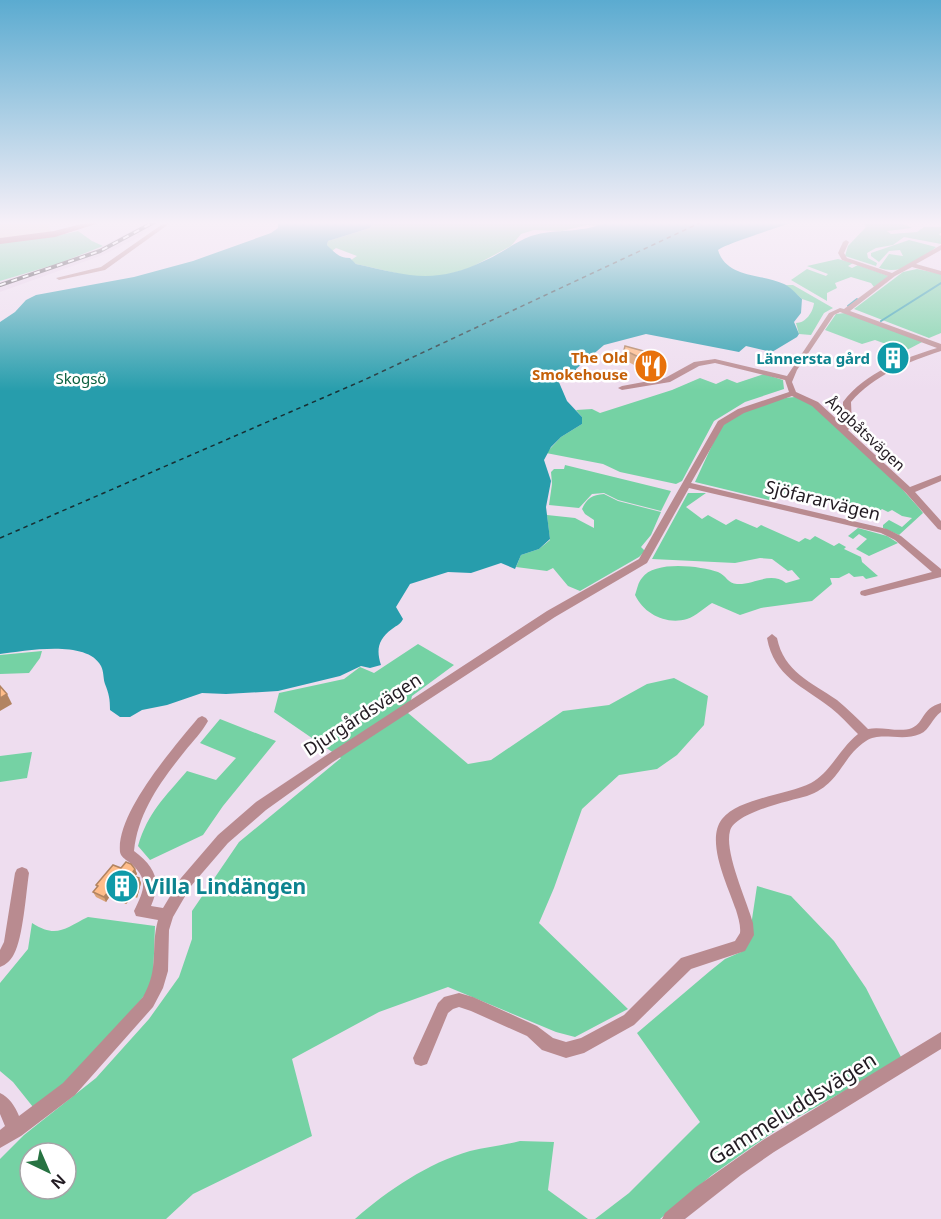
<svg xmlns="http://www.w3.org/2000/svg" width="941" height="1219" font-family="'Noto Sans',sans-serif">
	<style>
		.built { fill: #e7d0e8 }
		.industrial { fill: #e9d5c6 }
		.green { fill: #75d2a4; fill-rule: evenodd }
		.water { fill: #279dac }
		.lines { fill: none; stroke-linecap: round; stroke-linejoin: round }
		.stream { stroke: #279dac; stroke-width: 2 }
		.ferry { stroke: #172f33; stroke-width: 1.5; stroke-dasharray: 4.5 4; stroke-linecap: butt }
		.street { fill: #b98b90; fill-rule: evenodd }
		.secondary { fill: #a16069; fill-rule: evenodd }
		.rail-casing { stroke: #3d353d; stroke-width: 4 }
		.rail { stroke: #fff; stroke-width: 2; stroke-dasharray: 6; stroke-linecap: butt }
		.wall { fill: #dba377 }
		.shaded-wall { fill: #b28461 }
		.building { fill: #ffbd8a; stroke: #b28461; stroke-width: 1.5 }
		.labels { text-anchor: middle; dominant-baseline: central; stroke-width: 5; stroke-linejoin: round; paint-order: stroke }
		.far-food-label { font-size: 15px; font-weight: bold; fill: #c56008; stroke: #fff; text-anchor: end }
		.far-culture-label { font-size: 15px; font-weight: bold; fill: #0d838f; stroke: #fff; text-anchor: end }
		.far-park-label { font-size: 15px; fill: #0b6140; stroke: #fff }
		.far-street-label { font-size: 15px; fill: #221b22; stroke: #fff }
		.street-label { font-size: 18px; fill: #221b22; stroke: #fff }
		.near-culture-label { font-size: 21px; font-weight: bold; fill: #0d838f; stroke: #fff; text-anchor: start }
		.near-street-label { font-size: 21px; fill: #221b22; stroke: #fff }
	</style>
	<rect width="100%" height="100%" fill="#eeddef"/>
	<!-- built -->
	<polygon class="built" points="149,221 164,221 137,238 103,255 0,292 0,281 60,263 103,246"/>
	<!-- industrial -->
	<polygon class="industrial" points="0,221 46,221 52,233 0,239"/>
	<!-- green -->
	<g class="green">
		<polygon points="401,221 608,221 597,226 587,225 562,231 534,230 521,234 511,246 468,269 433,278 409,276 356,264 351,260 357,256 336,248 332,251 327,245 328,241 370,228 372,224"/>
		<polygon points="897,221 912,228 887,231 891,234 917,232 924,227 941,227 941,233 939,234 941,236 941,244 904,237 893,245 876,248 867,253 868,258 877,263 876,266 845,256 848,246 866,227 863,222"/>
		<polygon points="78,231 92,241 103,246 60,263 0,281 0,243 56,236"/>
		<path d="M909,240L936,247C920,262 901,275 879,268L889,254L903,256L900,250L889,251L879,262L871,256V253Z"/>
		<polygon points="838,259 853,263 848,266 852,268 858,265 889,276 874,287 871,283 851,277 835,283 837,288 827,293 827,301 791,280 807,269 826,276 828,274 807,266"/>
		<polygon points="917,269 941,274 941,333 929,338 854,309 903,272"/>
		<path d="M786,285H793L833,308L824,313L811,335L799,334L796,323C806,323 813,312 814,303L802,299Z"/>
		<polygon points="845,313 924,341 905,351 875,340 862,344 825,330 836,314"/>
		<polygon points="764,374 783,380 784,389 745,402 714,421 682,481 676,484 620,472 603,464 546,453 561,437 582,424 582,417 576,410 592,409 600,413 672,390 700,378 716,384 727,379 737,383"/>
		<path d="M797,397L810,403L894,480L920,509L923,513L899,535L883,528V525L889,520L902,527L912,518L902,516L892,510L888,512L882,509L877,513L857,503L850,506L832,498L827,502L808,493L802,496L789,491L780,498L775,495L769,500L695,482L720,428C732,414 778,396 797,397Z"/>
		<polygon points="565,465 671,491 661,511 618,500 604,493 592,494 579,508 549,505 552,484 551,472 554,469 564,469"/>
		<path d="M688,493H706L686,507L702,519L708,515L726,525L736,519L757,528L761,525L799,542L805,538L810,540L815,536L834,546L839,543L846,547L844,549L861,557L862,562L878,576L866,579L863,576L854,577L849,573L839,578H830L832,584L812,601L761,608L740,615L712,603C704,608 696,616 687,619C666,625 644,614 635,595C637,590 638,582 642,578C654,560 701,566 718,572C726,575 728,584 737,584C754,585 770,571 786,583L800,579L792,570L788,571L772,559L760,558L735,563L652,559Z"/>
		<path d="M604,494L618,501L661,512L651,535L641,547L645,551L639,557L580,591L568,586L553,568L547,571L516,567L521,555L539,549L550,540L547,515L575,518L594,528V520L585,514L582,509C587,498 592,495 604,494Z"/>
		<polygon points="858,528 887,536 898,543 869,556 856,549 867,539 859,534 853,539 848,536"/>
		<path d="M418,644L454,665L412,696L408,713L468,764L491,760L563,711L609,705L647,684L674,678L708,696L704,725L677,755L657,769L619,775L582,809L554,888L539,923L628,1009L575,1037L556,1032L448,987L379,1012L292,1059L312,1136L193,1194L166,1219H0V1159L24,1135L96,1078L149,1019L179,977L192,939V911L239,842L341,758L274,712L279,693L344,679L360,667L374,673ZM30,1153H66V1189H30Z"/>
		<polygon points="42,651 40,658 29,673 0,674 0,655"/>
		<path d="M220,719L276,741L223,806L203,835L150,860L138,846C148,812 165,797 187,771L216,780L236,758L200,743Z"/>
		<polygon points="32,752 27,778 0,782 0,756"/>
		<polygon points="757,886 791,896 834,941 866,988 902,1059 782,1126 712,1175 660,1219 595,1219 629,1193 700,1122 637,1033 710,971 725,959 741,952 749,939"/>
		<path d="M88,917L155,926L153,980L145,995L66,1085L33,1107L13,1082L0,1071V983L28,949L32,923C57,939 65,928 88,917Z"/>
		<path d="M520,1141L554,1142L548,1190L588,1219H355C388,1190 428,1163 470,1151C487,1147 504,1145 520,1141Z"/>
	</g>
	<!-- water -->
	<path class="water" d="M278,221H401L372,224L370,228L328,241L327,245C335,253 339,258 350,258L356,264C409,276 435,285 486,260C502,253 515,242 531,236C556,228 585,234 608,221H788L791,223C779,227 723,245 718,250C727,279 761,273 784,284C791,287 796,294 802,299L801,313L794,322L799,334L797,337L772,352L746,346L739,352L646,334L604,345L576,369L577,379L558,380L567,401L582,417V424L561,437L551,447L544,460L551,481L546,507L550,539L539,549L521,555L515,569L501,563L471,573L448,572L410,584L396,607L403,619C400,625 397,625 392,629C378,639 376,650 381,665L370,668L361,666L340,676L278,691L226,694L202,693L167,705L142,710L130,717H120L110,710C110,699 109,694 105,684C103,678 104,672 101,666C87,639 25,651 0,654V322L15,312L26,300L36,295L134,277L193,261L271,233L278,228Z"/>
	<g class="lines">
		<!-- stream -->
		<g class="stream">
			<polyline points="848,306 857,299"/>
			<polyline points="881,321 941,283"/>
		</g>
		<!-- ferry -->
		<polyline class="ferry" points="0,538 364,380 704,221"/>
		<!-- street -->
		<g class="street">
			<polygon points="167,221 173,221 105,270 59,280 56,278 101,267"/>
			<path d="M846,240L849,242L844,253L847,258L892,273L941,245V250L916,264L941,271V275L912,267L895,276L850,311L941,344V351C908,362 874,375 851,402L852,426L848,430L910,487L941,475V481L915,492L941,521V530L938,529L906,493L812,406L792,396L744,413L724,425L691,483L887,529L901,536L941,569V577L865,596L861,595L860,593L861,591L932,572L895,540L881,533L689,488L647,563L555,617L333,762L266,810L228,843L191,886L173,917L169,930L168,971L163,988L153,1007L75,1095L21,1136L0,1148V1130L5,1126L0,1114V1093C9,1097 15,1106 19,1116L63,1083L143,997C160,967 150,949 158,920L136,916L134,911C144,890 150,879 129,862C125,859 121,857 120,852C116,813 174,747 198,718L202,716L206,718L208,721C202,732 193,741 185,751C161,781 138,812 134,851C155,867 162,881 151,906L163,908L181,878L218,835L256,802L325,756L547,611L639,559L718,421L738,409L789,392L785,380L715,363L699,366L670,382L622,390L618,388L622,386L665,378L694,362L715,359L787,376L829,313L840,308L844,309L888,276L842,260L838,253L843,242ZM840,312L937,348C902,359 866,372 843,402V425L818,402L796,392L792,382L797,370L834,315Z"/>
			<path d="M772,634L777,638C784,672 811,682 837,700C848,709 858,719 868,729C882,726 899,733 912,728C925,722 921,709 941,703V712C932,718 930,730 920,734C902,742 880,731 866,741C841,757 841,784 807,796C790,801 735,812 730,831C724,852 747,901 753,923L754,935L745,951L691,969L634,1025L584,1053L566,1058L542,1050L527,1036L471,1011L459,1007L453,1009L448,1013L427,1064L421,1066L415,1064L413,1058L438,1003L444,997L459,993L473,997L537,1026L553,1038L566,1042L581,1038L624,1015L681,958L735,941C736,939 739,935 740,933C741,926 738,917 736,910C728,886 705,841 722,819C739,798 787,795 811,783C831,772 840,748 858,734C849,725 840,715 831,708C803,686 774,677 767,638Z"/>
			<path d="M22,867L27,869L29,873C26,893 23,938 14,954C11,960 6,965 0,967V950L4,942L15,873L17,869Z"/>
			<polygon points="941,1032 941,1049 774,1152 741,1175 685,1219 662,1219 665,1213 696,1187 763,1140"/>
		</g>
		<!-- secondary -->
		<polygon class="secondary" points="93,221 105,221 55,237 0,244 0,238 54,231"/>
		<!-- rail casing -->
		<g class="rail-casing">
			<polyline id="rail" points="0,285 100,251 156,221"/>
		</g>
		<!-- rail -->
		<use href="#rail" class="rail"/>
	</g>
	<!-- wall -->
	<g class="wall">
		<polygon points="624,350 662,356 661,365 647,372 623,359"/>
		<polygon points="905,353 903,357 892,362 883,358 884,354"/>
		<polygon points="121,868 135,869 137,874 135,877 139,878 141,883 137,898 133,896 126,904 110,896 106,902 96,897 93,892 97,888 96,885"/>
	</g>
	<!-- shaded-wall -->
	<g class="shaded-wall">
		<polygon points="905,353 903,357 892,362 894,358"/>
		<polygon points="662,356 661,365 647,372 649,362"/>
		<polygon points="7,694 12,704 0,711 0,698"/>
		<polygon points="135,869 137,874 133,879 131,875"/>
		<polygon points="139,878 141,883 137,898 135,893"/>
		<polygon points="131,891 133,896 126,904 124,900"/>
		<polygon points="108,892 110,896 106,902 104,897"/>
	</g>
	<!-- building -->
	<g class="building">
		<polygon points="625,346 662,356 649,362 624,350"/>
		<polygon points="895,348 905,353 894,358 884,354"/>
		<polygon points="0,686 7,694 0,698"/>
		<polygon points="126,862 131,864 135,869 131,875 139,878 135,893 131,891 124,900 108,892 104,897 93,892 98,886 96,885 113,865 121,868"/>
	</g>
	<!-- sky -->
	<linearGradient id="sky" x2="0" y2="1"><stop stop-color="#5babd0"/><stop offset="0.57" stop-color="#f7f0f8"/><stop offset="1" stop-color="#f7f0f8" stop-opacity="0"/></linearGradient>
	<rect width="941" height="391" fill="url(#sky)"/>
	<!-- icons -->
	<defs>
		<g id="building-disc" transform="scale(1.725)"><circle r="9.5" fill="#0f9aa8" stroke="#fff"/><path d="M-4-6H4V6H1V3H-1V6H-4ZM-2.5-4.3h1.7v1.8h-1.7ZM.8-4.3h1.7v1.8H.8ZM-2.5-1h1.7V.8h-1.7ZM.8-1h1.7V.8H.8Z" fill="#fff"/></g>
		<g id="restaurant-disc" transform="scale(1.725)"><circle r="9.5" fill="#e8710a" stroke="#fff"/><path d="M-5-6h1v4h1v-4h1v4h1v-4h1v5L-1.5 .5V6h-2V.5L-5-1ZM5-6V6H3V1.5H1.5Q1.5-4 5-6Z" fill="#fff"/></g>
	</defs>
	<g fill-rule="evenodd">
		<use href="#building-disc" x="893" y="358"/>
		<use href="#restaurant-disc" x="651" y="366"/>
		<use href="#building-disc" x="122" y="886"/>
	</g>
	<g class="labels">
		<!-- far-food labels -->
		<g class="far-food-label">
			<text x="628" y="357">The Old<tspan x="628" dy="17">Smokehouse</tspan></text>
		</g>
		<!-- far-culture labels -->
		<g class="far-culture-label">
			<text x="870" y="358">Lännersta gård</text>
		</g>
		<!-- far-park labels -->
		<g class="far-park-label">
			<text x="81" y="378">Skogsö</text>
		</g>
		<!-- far-street labels -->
		<g class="far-street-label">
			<text transform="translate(866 433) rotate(43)">Ångbåtsvägen</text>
		</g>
		<!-- street labels -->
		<g class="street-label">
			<text transform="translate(823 500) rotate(14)">Sjöfararvägen</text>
			<text transform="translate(362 714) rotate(-33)">Djurgårdsvägen</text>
		</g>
		<!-- near-culture labels -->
		<g class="near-culture-label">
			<text x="145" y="886">Villa Lindängen</text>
		</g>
		<!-- near-street labels -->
		<g class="near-street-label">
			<text transform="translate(792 1108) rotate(-32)">Gammeluddsvägen</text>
		</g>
	</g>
	<!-- north arrow -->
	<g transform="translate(48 1171) rotate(136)"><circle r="28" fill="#ffffff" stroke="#a7a4a7" stroke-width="1.5"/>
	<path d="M0-4.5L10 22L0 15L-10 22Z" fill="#277342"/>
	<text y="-9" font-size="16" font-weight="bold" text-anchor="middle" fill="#221b22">N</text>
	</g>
</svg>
